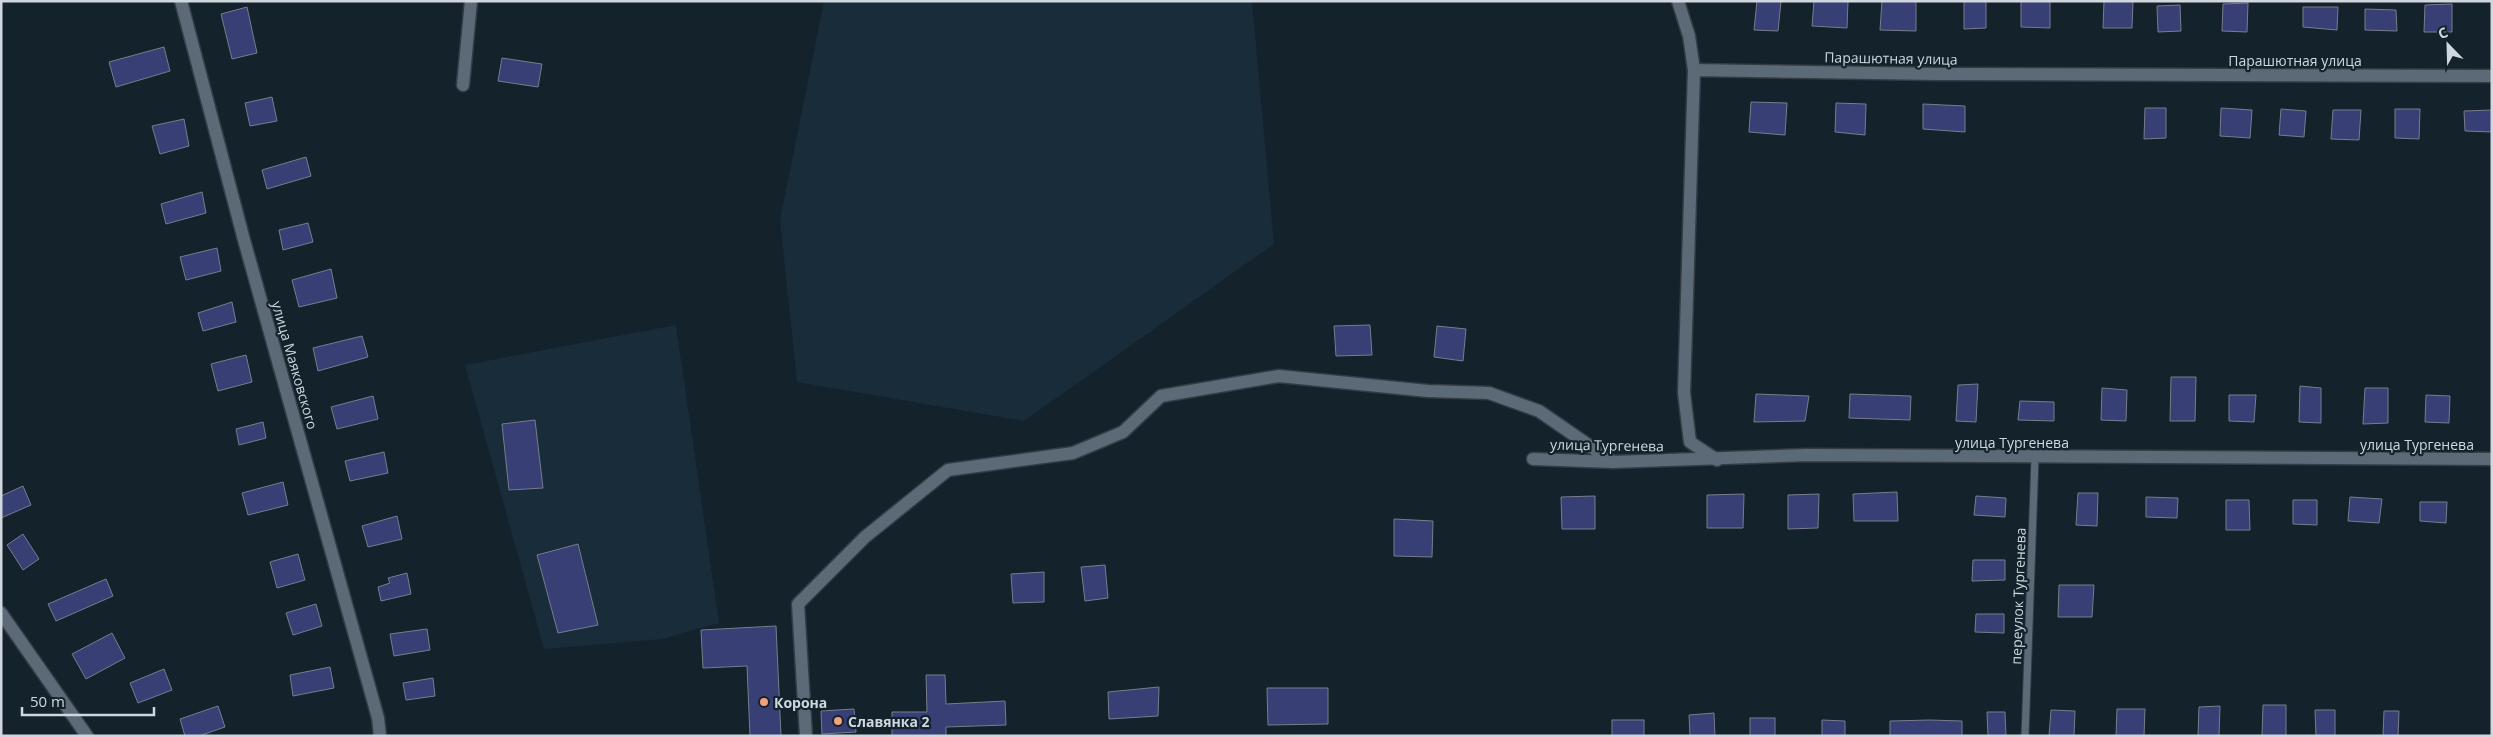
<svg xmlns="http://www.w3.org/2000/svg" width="2493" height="737" font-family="'Open Sans',sans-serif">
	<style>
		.built { fill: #192c39 }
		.building { fill: #373f74; stroke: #787c8d }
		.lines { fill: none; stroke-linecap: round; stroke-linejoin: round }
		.lane-casing { stroke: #333c45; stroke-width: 9 }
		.street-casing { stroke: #333c45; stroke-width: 15 }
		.secondary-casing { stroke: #333c45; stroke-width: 15 }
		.lane { stroke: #5b6a76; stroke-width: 7 }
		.street { stroke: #5b6a76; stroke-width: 12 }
		.secondary { stroke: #5b6a76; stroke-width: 12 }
		.poi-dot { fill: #f1a17c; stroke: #14222c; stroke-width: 2 }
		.labels { text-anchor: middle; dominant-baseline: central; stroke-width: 4.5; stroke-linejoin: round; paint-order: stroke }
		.street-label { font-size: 14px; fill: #cfd8df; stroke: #14222c }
		.poi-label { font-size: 14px; font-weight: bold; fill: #cfd8df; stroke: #14222c; text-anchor: start }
	</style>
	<rect width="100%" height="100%" fill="#14222c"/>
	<!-- built -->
	<g class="built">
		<polygon points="824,1 1252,1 1274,244 1024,421 797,382 780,220"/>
		<polygon points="676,325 719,623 662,639 544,649 465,365"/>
	</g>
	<!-- building -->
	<g class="building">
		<polygon points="1757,1 1781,1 1778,31 1754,30"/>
		<polygon points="1814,1 1848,1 1847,28 1812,26"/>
		<polygon points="1882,1 1916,1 1916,31 1880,30"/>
		<polygon points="1964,1 1986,1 1986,28 1964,29"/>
		<polygon points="2021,1 2050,1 2050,28 2021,27"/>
		<polygon points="2104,1 2133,1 2132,28 2103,28"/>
		<polygon points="2248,3 2247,32 2222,31 2223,4"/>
		<polygon points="2452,4 2452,32 2424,32 2425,5"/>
		<polygon points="2180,5 2181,31 2158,32 2157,6"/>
		<polygon points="247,7 257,53 232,59 221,14"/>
		<polygon points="2303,7 2338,7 2337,30 2303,27"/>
		<polygon points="2365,9 2396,10 2397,31 2365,30"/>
		<polygon points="164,47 170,71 116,87 109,62"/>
		<polygon points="502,58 542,64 538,87 498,81"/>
		<polygon points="272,97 277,121 250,126 245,103"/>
		<polygon points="1751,102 1787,103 1785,135 1749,132"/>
		<polygon points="1836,103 1866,104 1865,135 1835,132"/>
		<polygon points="1923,104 1965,106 1965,132 1923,129"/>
		<polygon points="2145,108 2166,108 2166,138 2144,139"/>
		<polygon points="2221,108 2252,110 2250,138 2220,136"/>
		<polygon points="2281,109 2306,111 2304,137 2279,135"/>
		<polygon points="2395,109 2420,109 2419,139 2395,138"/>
		<polygon points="2333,110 2361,110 2359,140 2331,139"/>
		<polygon points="2492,110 2492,132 2465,131 2464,111"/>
		<polygon points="184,119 189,146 160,154 152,126"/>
		<polygon points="306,157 311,176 267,189 262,170"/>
		<polygon points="202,192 206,213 166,224 161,204"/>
		<polygon points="308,223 313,242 283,250 279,230"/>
		<polygon points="217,248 221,271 186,280 180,257"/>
		<polygon points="331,269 337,298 299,307 292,280"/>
		<polygon points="232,302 236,322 203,331 198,313"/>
		<polygon points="1370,325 1372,355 1336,356 1334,326"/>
		<polygon points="1437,326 1466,329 1463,361 1434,357"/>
		<polygon points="362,336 368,357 318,371 313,348"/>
		<polygon points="246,355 252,382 218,391 211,364"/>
		<polygon points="2171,377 2196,377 2195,421 2170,421"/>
		<polygon points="1978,384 1976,422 1956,421 1958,385"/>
		<polygon points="2300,386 2321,388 2321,423 2299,422"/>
		<polygon points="2102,388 2127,390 2126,421 2101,420"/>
		<polygon points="2365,388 2388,388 2388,423 2363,424"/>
		<polygon points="1756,394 1809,396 1805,421 1754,422"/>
		<polygon points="1850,394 1911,396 1910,420 1849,418"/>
		<polygon points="2229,395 2256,395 2254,422 2229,421"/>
		<polygon points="2426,395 2450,396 2449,423 2425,422"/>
		<polygon points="373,396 378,419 337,429 331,407"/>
		<polygon points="2020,401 2054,402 2054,421 2018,420"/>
		<polygon points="535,420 543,488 509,490 502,424"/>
		<polygon points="263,422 266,438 239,445 236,429"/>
		<polygon points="384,452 388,473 350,481 345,461"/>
		<polygon points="283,482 288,505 248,515 242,493"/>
		<polygon points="23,486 31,505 1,518 1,496"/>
		<polygon points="1897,492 1898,521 1854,521 1853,494"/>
		<polygon points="2078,493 2098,493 2097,526 2076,525"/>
		<polygon points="1744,494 1743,528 1707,528 1707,495"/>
		<polygon points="1819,494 1818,528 1788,529 1788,495"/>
		<polygon points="1595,496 1595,529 1562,529 1561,497"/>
		<polygon points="1976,496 2006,498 2005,517 1974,515"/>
		<polygon points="2146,497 2178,498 2177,518 2146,517"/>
		<polygon points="2350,497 2382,499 2379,523 2348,521"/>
		<polygon points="2226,500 2249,500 2250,530 2226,530"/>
		<polygon points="2293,500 2317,500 2317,525 2293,524"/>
		<polygon points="2420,502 2447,502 2446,523 2420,521"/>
		<polygon points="397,516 402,539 368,547 362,526"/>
		<polygon points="1394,519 1433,521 1432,557 1394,556"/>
		<polygon points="23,534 39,559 23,570 7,545"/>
		<polygon points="578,544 598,625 558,633 537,555"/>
		<polygon points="298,554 305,580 277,588 270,562"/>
		<polygon points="1973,560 2005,560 2005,580 1972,581"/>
		<polygon points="1105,565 1108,598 1085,601 1081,567"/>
		<polygon points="1044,572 1044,602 1013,603 1011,574"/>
		<polygon points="407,573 411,594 381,601 378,587 390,583 388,578"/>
		<polygon points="106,579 113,596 56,621 48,604"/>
		<polygon points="2059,585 2094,585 2092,617 2058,617"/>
		<polygon points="316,604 322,626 293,635 286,613"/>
		<polygon points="1976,614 2004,614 2004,633 1975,632"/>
		<polygon points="776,626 781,736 750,736 747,666 703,668 701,630"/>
		<polygon points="427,629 430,650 394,656 390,634"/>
		<polygon points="112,633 125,658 86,679 72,654"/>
		<polygon points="330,667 334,688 293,696 290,675"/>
		<polygon points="164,669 172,690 138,703 130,683"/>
		<polygon points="926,675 945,675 946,704 1005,701 1006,725 946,727 946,736 892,736 892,712 927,712"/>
		<polygon points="433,678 435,696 406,700 403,683"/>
		<polygon points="1159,687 1158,716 1109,719 1108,692"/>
		<polygon points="1267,688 1328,688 1328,724 1268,725"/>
		<polygon points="2263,705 2286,705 2286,736 2262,736"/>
		<polygon points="218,706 225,727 199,736 185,736 180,719"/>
		<polygon points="2220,706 2219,736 2198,736 2199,707"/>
		<polygon points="854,709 856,732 822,734 821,711"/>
		<polygon points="2117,709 2145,709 2144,736 2116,736"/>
		<polygon points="2051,710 2075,711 2074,736 2049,736"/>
		<polygon points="2315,710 2335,710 2335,736 2316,736"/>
		<polygon points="2384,711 2399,711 2398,736 2383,736"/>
		<polygon points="1987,712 2005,712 2006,736 1988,736"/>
		<polygon points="1714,713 1715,736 1690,736 1689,715"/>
		<rect x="1750" y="718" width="25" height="18"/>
		<rect x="1612" y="720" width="32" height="16"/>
		<polygon points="1822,720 1845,721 1845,736 1822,736"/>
		<polygon points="1930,720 1962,721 1962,736 1890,736 1890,721"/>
	</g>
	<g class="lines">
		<!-- lane casing -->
		<g class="lane-casing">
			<polyline id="lane" points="2025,736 2035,458"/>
		</g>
		<!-- street casing -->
		<g class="street-casing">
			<g id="street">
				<polyline points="181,1 244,240 378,718 380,736"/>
				<polyline points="1678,1 1689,36 1694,70"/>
				<polyline points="463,85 471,1"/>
				<polyline points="1533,459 1613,462 1807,455 2492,459"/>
				<polyline points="1717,460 1690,442 1684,393 1694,70 1937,74 2492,76"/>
				<polyline points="806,736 798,604 865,537 948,470 1073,453 1123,432 1161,396 1279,376 1428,391 1489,393 1539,411 1613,462"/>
			</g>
		</g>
		<!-- secondary casing -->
		<g class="secondary-casing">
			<polyline id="secondary" points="1,613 87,736"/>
		</g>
		<!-- lane -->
		<use href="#lane" class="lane"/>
		<!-- street -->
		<use href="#street" class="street"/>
		<!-- secondary -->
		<use href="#secondary" class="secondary"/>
	</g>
	<!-- markers -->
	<g class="poi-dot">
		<circle cx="764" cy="702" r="5"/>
		<circle cx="838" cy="721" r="5"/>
	</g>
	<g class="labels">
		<!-- street labels -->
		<g class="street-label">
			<text transform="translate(1891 58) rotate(1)">Парашютная улица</text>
			<text x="2295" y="60">Парашютная улица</text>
			<text transform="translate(295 365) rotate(74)">улица Маяковского</text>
			<text x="2012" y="442">улица Тургенева</text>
			<text x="2417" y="444">улица Тургенева</text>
			<text transform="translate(1607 445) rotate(1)">улица Тургенева</text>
			<text transform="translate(2018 596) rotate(-88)">переулок Тургенева</text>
		</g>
		<!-- poi labels -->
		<g class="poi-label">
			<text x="774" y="702">Корона</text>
			<text x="848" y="721">Славянка 2</text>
		</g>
	</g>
	<!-- border -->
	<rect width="2493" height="737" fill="none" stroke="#cfd8df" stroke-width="5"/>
	<!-- north arrow -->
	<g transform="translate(2448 45) rotate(337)" stroke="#14222c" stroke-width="4" paint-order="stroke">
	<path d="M0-4L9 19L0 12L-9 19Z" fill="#cfd8df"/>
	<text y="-8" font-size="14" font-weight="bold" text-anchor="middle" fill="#cfd8df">С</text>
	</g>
	<!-- scale -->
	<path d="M22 707v8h132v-8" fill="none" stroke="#cfd8df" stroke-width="2.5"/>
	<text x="30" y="707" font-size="15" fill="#cfd8df" stroke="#14222c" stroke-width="4" paint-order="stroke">50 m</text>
</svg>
